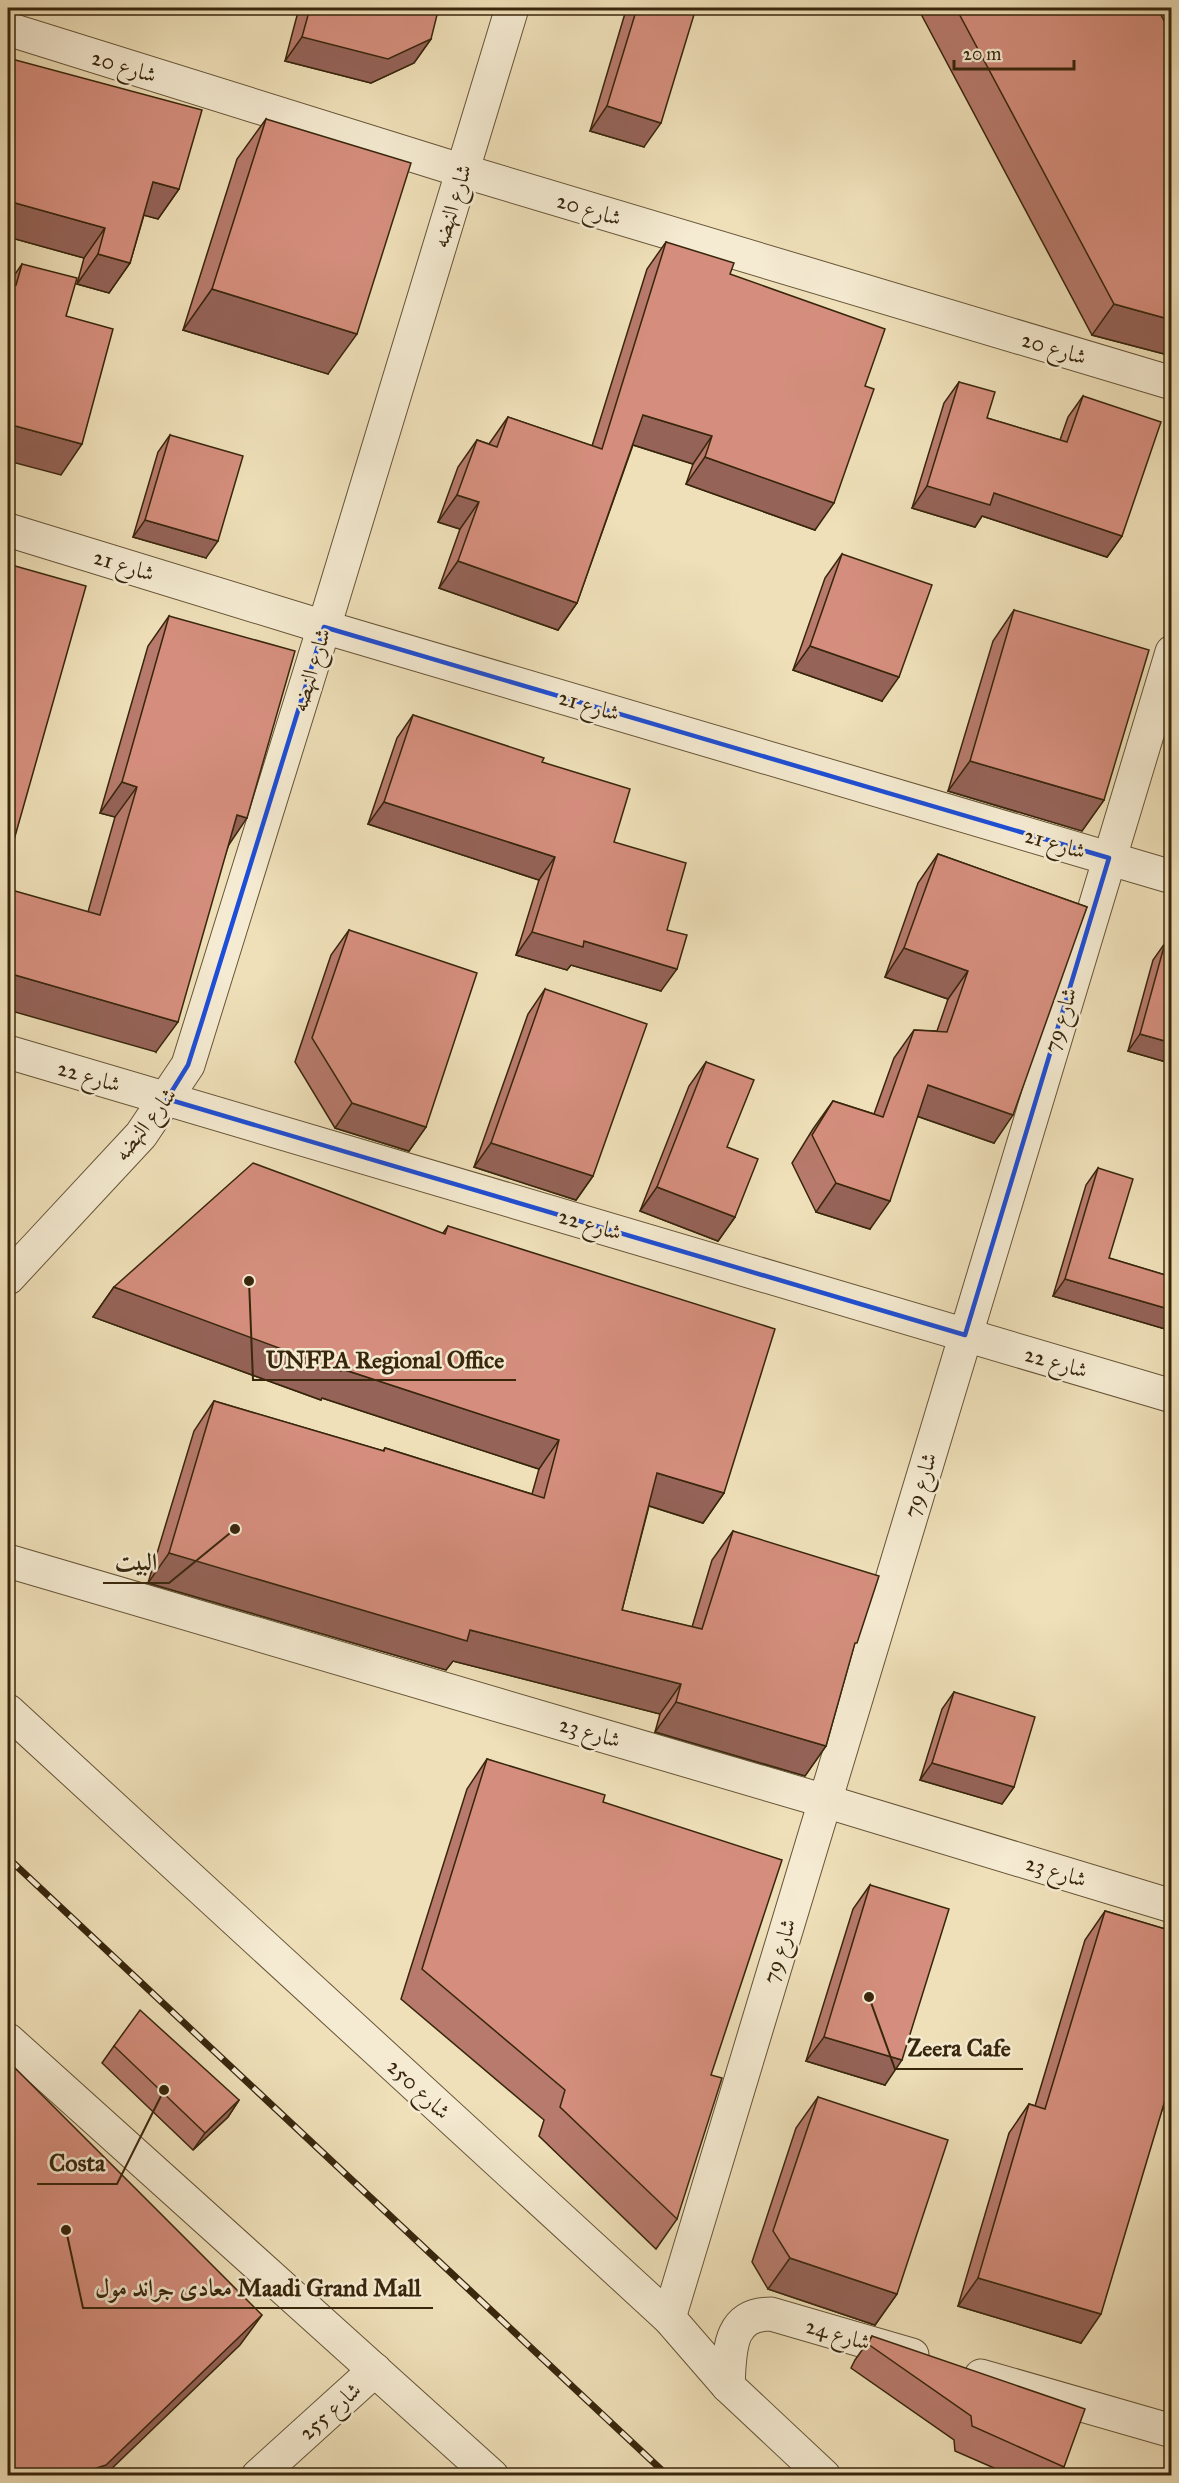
<svg xmlns="http://www.w3.org/2000/svg" width="1179" height="2483" font-family="'IM FELL Great Primer',Amiri,serif">
	<style>
		.lines { fill: none; stroke-linecap: round; stroke-linejoin: round }
		.minor-casing { stroke: #665437; stroke-width: 35 }
		.tertiary-casing { stroke: #665437; stroke-width: 35 }
		.minor { stroke: #f5ebd2; stroke-width: 33 }
		.tertiary { stroke: #f5ebd2; stroke-width: 33 }
		.rail-casing { stroke: #38260c; stroke-width: 7 }
		.rail { stroke: #f5ebd2; stroke-width: 4.5; stroke-dasharray: 14; stroke-linecap: butt }
		.wall { fill: #b77a6c; stroke: #38260c; stroke-width: 1.5 }
		.shaded-wall { fill: #956358; stroke: #38260c; stroke-width: 1.5 }
		.building { fill: #d58e7d; stroke: #38260c; stroke-width: 1.5 }
		.marked { fill: none; stroke: #1d4ed8; stroke-width: 4.5; stroke-linejoin: round }
		.labels { text-anchor: middle; dominant-baseline: central; stroke-width: 5; stroke-linejoin: round; paint-order: stroke }
		.street-label { font-size: 22px; fill: #38260c; stroke: #f5ebd2 }
		.leader { fill: none; stroke: #38260c; stroke-width: 2 }
		.callout-dot { fill: #38260c; stroke: #f5ebd2; stroke-width: 2 }
		.callout-label { font-size: 24px; text-anchor: middle; font-weight: bold; fill: #38260c; stroke: #f5ebd2; stroke-width: 5; stroke-linejoin: round; paint-order: stroke }
	</style>
	<rect width="100%" height="100%" fill="#efe0b9"/>
	<filter id="stains"><feTurbulence type="fractalNoise" baseFrequency=".00333" numOctaves="4"/><feColorMatrix values="0 0 0 0 .2 0 0 0 0 .09 0 0 0 0 .02 0 0 0 .5 -.17"/></filter>
	<radialGradient id="worn" r=".72"><stop offset=".6" stop-color="#630" stop-opacity="0"/><stop offset="1" stop-color="#630" stop-opacity=".3"/></radialGradient>
	<g class="lines">
		<!-- minor casing -->
		<g class="minor-casing">
			<g id="minor">
				<polyline points="8,29 463,171 1172,383"/>
				<polyline points="8,530 324,627 1172,877"/>
				<polyline points="8,1052 1172,1396"/>
				<polyline points="8,1561 825,1801 1172,1906"/>
				<polyline points="8,1711 669,2318 728,2386 824,2476"/>
				<polyline points="8,2040 492,2476"/>
				<polyline points="669,2318 1172,652"/>
				<polyline points="981,2376 1172,2431"/>
				<path d="M728,2386C730,2353 727,2314 771,2314L912,2355"/>
				<polyline points="258,2476 375,2370"/>
			</g>
		</g>
		<!-- tertiary casing -->
		<g class="tertiary-casing">
			<polyline id="tertiary" points="8,1278 141,1135 188,1065 324,627 512,8"/>
		</g>
		<!-- minor -->
		<use href="#minor" class="minor"/>
		<!-- tertiary -->
		<use href="#tertiary" class="tertiary"/>
		<!-- rail casing -->
		<g class="rail-casing">
			<polyline id="rail" points="8,1858 668,2476"/>
		</g>
		<!-- rail -->
		<use href="#rail" class="rail"/>
	</g>
	<!-- wall -->
	<g class="wall">
		<polygon points="299,8 432,8 431,39 414,63 371,83 285,61"/>
		<polygon points="628,8 637,8 644,147 590,131 626,10"/>
		<polygon points="924,8 1157,8 1172,35 1172,356 1092,335 921,14"/>
		<polygon points="8,58 179,189 158,219 144,215 130,263 109,293 77,284 84,258 8,237"/>
		<polygon points="266,119 328,374 183,330 237,159"/>
		<polygon points="666,242 730,274 865,386 815,530 686,484 693,464 633,445 577,603 558,630 439,588 460,529 438,522 458,467 477,440 489,444 508,417 592,446 647,269"/>
		<polygon points="22,264 66,316 61,475 9,283"/>
		<polygon points="959,382 987,418 1060,440 1068,417 1083,396 1122,536 1107,557 982,516 975,527 912,508 944,403"/>
		<polygon points="170,435 206,558 133,537 158,452"/>
		<polygon points="842,554 882,701 793,670 825,578"/>
		<polygon points="1014,610 1104,800 1082,831 948,791 993,641"/>
		<polygon points="169,616 229,844 156,1052 88,912 115,817 100,813 148,646"/>
		<polygon points="413,715 542,762 614,842 667,930 661,991 571,965 567,970 516,955 539,880 368,824 397,738"/>
		<polygon points="938,854 1087,907 994,1143 917,1116 870,1229 816,1212 792,1163 813,1129 833,1101 874,1114 894,1058 914,1030 937,1031 948,999 885,977 918,883"/>
		<polygon points="349,930 426,1127 409,1151 335,1128 295,1062 331,955"/>
		<polygon points="1165,943 1166,1062 1128,1051 1153,960"/>
		<polygon points="545,989 593,1176 576,1200 474,1167 528,1014"/>
		<polygon points="706,1062 727,1147 735,1217 718,1241 640,1211 689,1086"/>
		<polygon points="1098,1168 1109,1258 1172,1277 1172,1331 1053,1296 1086,1185"/>
		<polygon points="448,1226 724,1493 703,1523 649,1506 622,1610 692,1627 712,1560 733,1531 853,1649 826,1746 805,1776 655,1732 660,1714 453,1661 446,1670 148,1583 194,1431 214,1401 383,1451 385,1448 532,1494 539,1469 322,1398 321,1400 93,1317 114,1287 443,1233"/>
		<polygon points="954,1692 1014,1787 1002,1804 920,1780 942,1709"/>
		<polygon points="487,1759 603,1802 711,2075 677,2219 656,2249 539,2136 544,2120 401,1999 467,1789"/>
		<polygon points="870,1885 885,2085 806,2061 853,1909"/>
		<polygon points="1105,1911 1172,1931 1172,2101 1168,2101 1162,2110 1081,2343 958,2306 1009,2133 1029,2104 1035,2106 1085,1940"/>
		<polygon points="114,2046 239,2100 228,2117 193,2150 102,2063"/>
		<polygon points="818,2097 897,2294 875,2325 768,2289 752,2262 796,2128"/>
		<polygon points="872,2336 1064,2467 1058,2475 1010,2475 955,2451 954,2440 851,2368 855,2360"/>
	</g>
	<!-- shaded-wall -->
	<g class="shaded-wall">
		<polygon points="824,8 834,8 832,10"/>
		<polygon points="302,37 431,39 414,63 371,83 285,61"/>
		<polygon points="607,106 661,123 644,147 590,131"/>
		<polygon points="153,182 179,189 158,219 132,212"/>
		<polygon points="8,201 105,228 84,258 8,237"/>
		<polygon points="98,254 130,263 109,293 77,284"/>
		<polygon points="212,289 357,334 328,374 183,330"/>
		<polygon points="1114,304 1172,320 1172,356 1092,335"/>
		<polygon points="643,415 712,436 693,464 624,442"/>
		<polygon points="8,424 82,444 61,475 8,461"/>
		<polygon points="705,457 834,503 815,530 686,484"/>
		<polygon points="927,486 994,493 1122,536 1107,557 982,516 975,527 912,508"/>
		<polygon points="457,495 479,502 460,529 438,522"/>
		<polygon points="145,520 218,541 206,558 133,537"/>
		<polygon points="458,561 577,603 558,630 439,588"/>
		<polygon points="810,646 899,677 882,701 793,670"/>
		<polygon points="970,761 1104,800 1082,831 948,791"/>
		<polygon points="122,782 137,787 115,817 100,813"/>
		<polygon points="384,802 555,857 539,880 368,824"/>
		<polygon points="237,815 247,818 226,849"/>
		<polygon points="532,932 584,941 677,969 661,991 571,965 567,970 516,955"/>
		<polygon points="904,948 968,971 948,999 885,977"/>
		<polygon points="8,973 178,1022 156,1052 8,1010"/>
		<polygon points="1140,1034 1172,1043 1172,1055 1166,1062 1128,1051"/>
		<polygon points="928,1085 1013,1115 994,1143 908,1113"/>
		<polygon points="352,1103 426,1127 409,1151 335,1128"/>
		<polygon points="491,1143 593,1176 576,1200 474,1167"/>
		<polygon points="836,1183 890,1201 870,1229 816,1212"/>
		<polygon points="657,1187 735,1217 718,1241 640,1211"/>
		<polygon points="1065,1279 1172,1310 1172,1331 1053,1296"/>
		<polygon points="114,1287 342,1369 559,1440 539,1469 322,1398 321,1400 93,1317"/>
		<polygon points="657,1473 724,1493 703,1523 637,1502"/>
		<polygon points="169,1553 470,1630 681,1684 660,1714 453,1661 446,1670 148,1583"/>
		<polygon points="676,1702 826,1746 805,1776 655,1732"/>
		<polygon points="932,1763 1014,1787 1002,1804 920,1780"/>
		<polygon points="824,2037 902,2060 885,2085 806,2061"/>
		<polygon points="1172,2080 1172,2101 1168,2101 1150,2127"/>
		<polygon points="239,2100 228,2117 193,2150 205,2133"/>
		<polygon points="790,2258 897,2294 875,2325 768,2289"/>
		<polygon points="978,2278 1101,2314 1081,2343 958,2306"/>
		<polygon points="262,2315 240,2345 105,2475 75,2475"/>
	</g>
	<!-- building -->
	<g class="building">
		<polygon points="310,8 432,8 437,15 431,39 388,59 302,37"/>
		<polygon points="637,8 696,8 661,123 607,106"/>
		<polygon points="956,8 1157,8 1172,35 1172,320 1114,304"/>
		<polygon points="8,58 202,110 179,189 153,182 130,263 98,254 105,228 8,201"/>
		<polygon points="266,119 411,163 357,334 212,289"/>
		<polygon points="666,242 734,263 730,274 885,329 865,386 874,389 834,503 705,457 712,436 643,415 577,603 458,561 479,502 457,495 477,440 497,447 508,417 602,449"/>
		<polygon points="22,264 77,278 66,316 113,329 82,444 8,424 8,283 16,285"/>
		<polygon points="959,382 995,392 987,418 1067,442 1083,396 1161,422 1122,536 994,493 990,505 927,486"/>
		<polygon points="170,435 243,456 218,541 145,520"/>
		<polygon points="842,554 932,585 899,677 810,646"/>
		<polygon points="8,564 86,586 8,861"/>
		<polygon points="1014,610 1149,650 1104,800 970,761"/>
		<polygon points="169,616 295,651 247,818 237,815 178,1022 8,973 8,889 100,915 137,787 122,782"/>
		<polygon points="413,715 544,758 542,762 630,789 614,842 686,863 667,930 687,935 677,969 584,941 583,947 532,932 555,857 384,802"/>
		<polygon points="938,854 1087,907 1013,1115 928,1085 890,1201 836,1183 812,1135 833,1101 883,1117 914,1030 947,1032 968,971 904,948"/>
		<polygon points="349,930 477,973 426,1127 352,1103 312,1038"/>
		<polygon points="1165,943 1172,945 1172,1043 1140,1034"/>
		<polygon points="545,989 647,1024 593,1176 491,1143"/>
		<polygon points="706,1062 754,1080 727,1147 758,1159 735,1217 657,1187"/>
		<polygon points="253,1163 445,1234 448,1226 775,1329 724,1493 657,1473 622,1610 702,1629 733,1531 879,1576 857,1643 855,1643 826,1746 676,1702 681,1684 470,1630 467,1641 169,1553 214,1401 384,1451 385,1448 544,1498 559,1440 342,1369 341,1371 114,1287"/>
		<polygon points="1098,1168 1133,1179 1109,1258 1172,1277 1172,1310 1065,1279"/>
		<polygon points="954,1692 1035,1717 1014,1787 932,1763"/>
		<polygon points="487,1759 605,1795 603,1802 782,1860 711,2075 722,2078 677,2219 560,2107 565,2090 422,1969"/>
		<polygon points="870,1885 949,1909 902,2060 824,2037"/>
		<polygon points="1105,1911 1172,1931 1172,2093 1170,2098 1166,2097 1101,2314 978,2278 1029,2104 1045,2109"/>
		<polygon points="140,2010 239,2100 205,2133 114,2046"/>
		<polygon points="8,2061 262,2315 106,2465 75,2475 8,2475"/>
		<polygon points="818,2097 948,2140 897,2294 790,2258 773,2231"/>
		<polygon points="872,2336 1085,2409 1064,2467 972,2426 971,2416 868,2344"/>
	</g>
	<!-- marked area -->
	<path class="marked" d="M324,627L1109,858L965,1335L167,1099L188,1065L202,1021Z"/>
	<g class="labels">
		<!-- street labels -->
		<g class="street-label">
			<text transform="translate(124 66) rotate(17)">شارع 20</text>
			<text transform="translate(452 206) rotate(-73)">شارع النهضه</text>
			<text transform="translate(589 209) rotate(17)">شارع 20</text>
			<text transform="translate(1054 348) rotate(17)">شارع 20</text>
			<text transform="translate(124 565) rotate(17)">شارع 21</text>
			<text transform="translate(311 670) rotate(-73)">شارع النهضه</text>
			<text transform="translate(589 705) rotate(16)">شارع 21</text>
			<text transform="translate(1055 843) rotate(16)">شارع 21</text>
			<text transform="translate(1060 1020) rotate(-73)">شارع 79</text>
			<text transform="translate(89 1076) rotate(16)">شارع 22</text>
			<text transform="translate(145 1124) rotate(-52)">شارع النهضه</text>
			<text transform="translate(590 1224) rotate(16)">شارع 22</text>
			<text transform="translate(1056 1362) rotate(16)">شارع 22</text>
			<text transform="translate(920 1485) rotate(-73)">شارع 79</text>
			<text transform="translate(590 1732) rotate(16)">شارع 23</text>
			<text transform="translate(1056 1871) rotate(17)">شارع 23</text>
			<text transform="translate(779 1951) rotate(-73)">شارع 79</text>
			<text transform="translate(419 2089) rotate(43)">شارع 250</text>
			<text transform="translate(838 2334) rotate(16)">شارع 24</text>
			<text transform="translate(330 2411) rotate(-42)">شارع 255</text>
		</g>
	</g>
	<!-- callouts -->
	<path class="leader" d="M249 1281L253 1380H516M235 1529L169 1583H103M869 1997L895 2069H1023M164 2090L117 2184H37M66 2230L83 2308H433"/>
	<g class="callout-dot">
		<circle cx="249" cy="1281" r="6"/>
		<circle cx="235" cy="1529" r="6"/>
		<circle cx="869" cy="1997" r="6"/>
		<circle cx="164" cy="2090" r="6"/>
		<circle cx="66" cy="2230" r="6"/>
	</g>
	<g class="callout-label">
		<text x="385" y="1368">UNFPA Regional Office</text>
		<text x="136" y="1570">البيت</text>
		<text x="959" y="2056">Zeera Cafe</text>
		<text x="77" y="2171">Costa</text>
		<text x="258" y="2296">معادى جراند مول Maadi Grand Mall</text>
	</g>
	<!-- margin -->
	<rect width="1179" height="2483" fill="none" stroke="#efe0b9" stroke-width="30"/>
	<rect x="9" y="9" width="1161" height="2465" fill="none" stroke="#38260c" stroke-width="3"/>
	<rect x="15" y="15" width="1149" height="2453" fill="none" stroke="#38260c" stroke-width="1.5"/>
	<!-- scale -->
	<path d="M954 60v9h120v-9" fill="none" stroke="#38260c" stroke-width="3"/>
	<text x="963" y="60" font-size="18" fill="#38260c" stroke="#f5ebd2" stroke-width="4.5" paint-order="stroke">20 m</text>
	<rect width="100%" height="100%" filter="url(#stains)"/>
	<rect width="100%" height="100%" fill="url(#worn)"/>
</svg>
